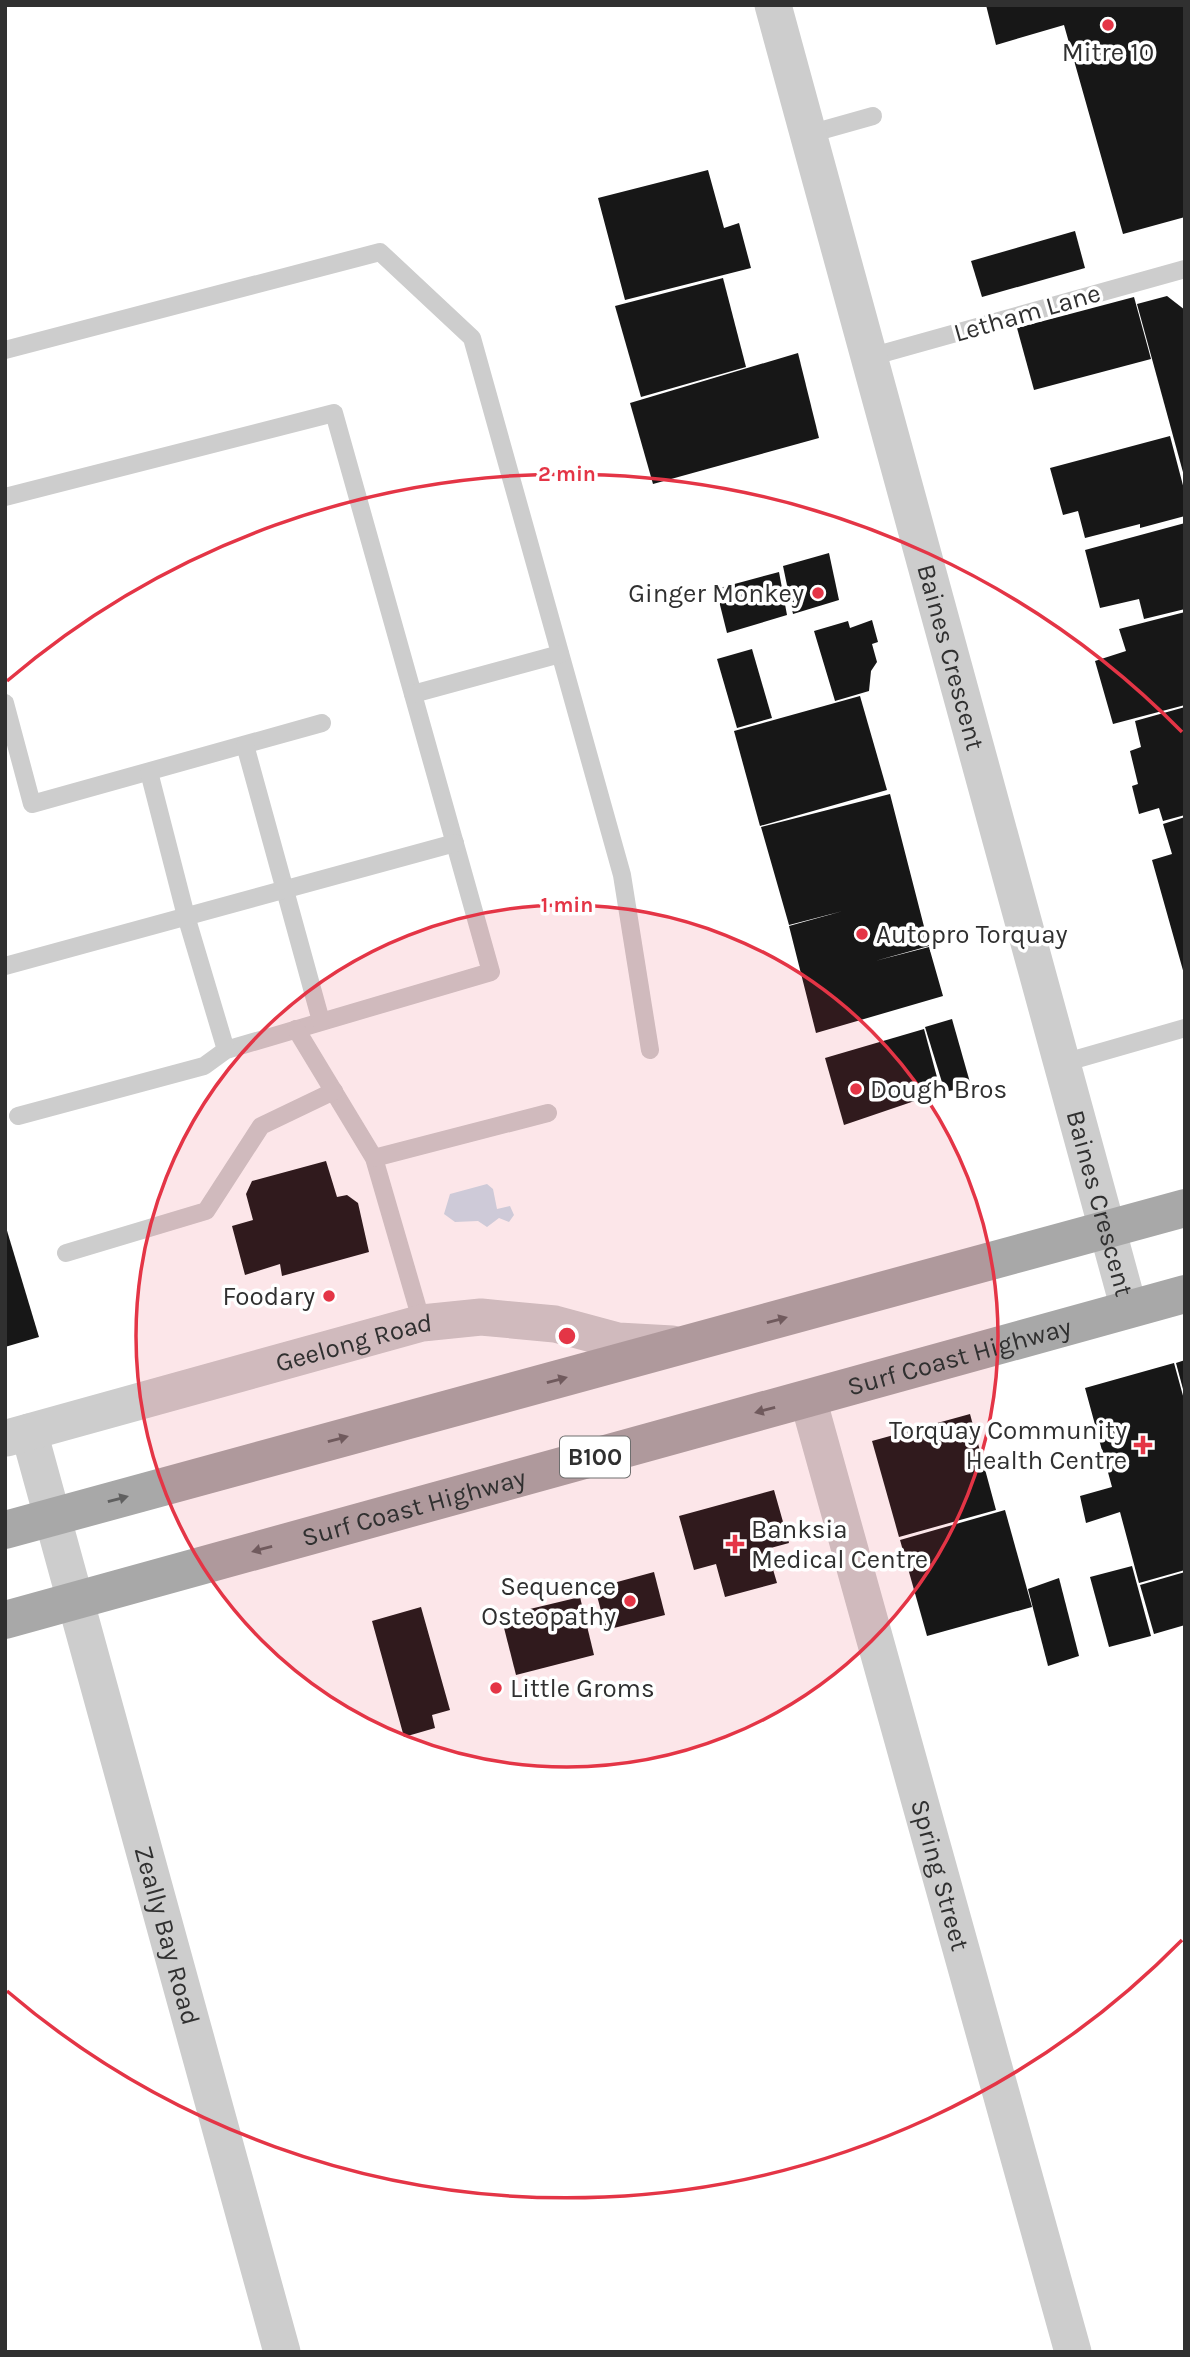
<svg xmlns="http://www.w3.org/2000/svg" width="1190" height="2357" font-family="Karla,sans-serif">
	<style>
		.water { fill: #cbe0ec }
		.building { fill: #171717 }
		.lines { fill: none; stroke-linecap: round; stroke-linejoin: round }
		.lane { stroke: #cdcdcd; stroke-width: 18 }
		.street { stroke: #cdcdcd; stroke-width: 37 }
		.primary { stroke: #a8a8a8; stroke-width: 38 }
		.oneway { fill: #606060 }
		.ring { fill: none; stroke: #e43546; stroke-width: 3.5 }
		.poi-dot { fill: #e43546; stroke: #fff; stroke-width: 2.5 }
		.labels { text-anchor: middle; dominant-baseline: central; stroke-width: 7; stroke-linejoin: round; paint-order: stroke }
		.shield { fill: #fff; stroke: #6e6e6e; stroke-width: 2 }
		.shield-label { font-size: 24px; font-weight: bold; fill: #303030 }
		.poi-label { font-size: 26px; fill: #303030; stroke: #fff; text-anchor: end }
		.street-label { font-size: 26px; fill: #303030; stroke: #fff }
		.centre { fill: #e43546; stroke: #fff; stroke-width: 3.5 }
		.ring-label { font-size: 21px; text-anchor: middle; font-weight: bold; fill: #e43546; stroke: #fff; stroke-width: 7; stroke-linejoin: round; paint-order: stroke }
	</style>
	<rect width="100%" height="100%" fill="#fff"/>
	<!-- water -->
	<polygon class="water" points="487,1184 493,1189 497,1209 510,1206 514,1215 509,1222 499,1218 487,1227 478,1221 455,1222 444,1214 450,1194"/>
	<!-- building -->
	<g class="building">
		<polygon points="986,5 1185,5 1185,217 1123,234 1064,25 996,45"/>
		<polygon points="708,170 724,228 739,223 751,268 625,300 598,198"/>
		<polygon points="1075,231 1085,268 982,297 971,261"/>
		<polygon points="723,278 746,367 641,397 615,306"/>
		<polygon points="1167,296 1185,310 1184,476 1137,304"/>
		<polygon points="1134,297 1151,359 1034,390 1017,328"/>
		<polygon points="798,353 819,438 653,484 630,403"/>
		<polygon points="1170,436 1185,493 1185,516 1140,528 1140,524 1085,538 1078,511 1063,515 1050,468"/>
		<polygon points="1185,523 1185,609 1144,619 1139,599 1100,608 1085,550"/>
		<polygon points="829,553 839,600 793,614 783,566"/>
		<polygon points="779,572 787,615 727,633 716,589"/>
		<polygon points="1185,612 1185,705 1113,724 1095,661 1126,651 1119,629"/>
		<polygon points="872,620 878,642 872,644 877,662 871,671 869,691 835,701 814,631 848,621 850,628"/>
		<polygon points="752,649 772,718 737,728 717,659"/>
		<polygon points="860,696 887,790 760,826 734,731"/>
		<polygon points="1185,707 1185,815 1163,821 1159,808 1139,814 1132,786 1138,784 1130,751 1141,747 1135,721"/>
		<polygon points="890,794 929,946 875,961 929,947 943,996 816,1033 789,926 843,911 789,925 761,827"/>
		<polygon points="1185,817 1185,974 1184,974 1152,860 1172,854 1163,824"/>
		<polygon points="952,1019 971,1086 945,1092 925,1027"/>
		<polygon points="924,1029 941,1092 844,1125 825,1058"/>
		<polygon points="326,1161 337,1197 347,1195 358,1203 369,1252 282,1276 280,1264 245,1275 232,1226 253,1220 246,1194 252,1181"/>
		<polygon points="5,1224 39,1337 5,1347"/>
		<polygon points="1185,1360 1185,1393 1184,1393 1176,1363"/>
		<polygon points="1174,1363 1185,1403 1185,1570 1139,1583 1120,1512 1086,1523 1080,1496 1112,1487 1085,1388"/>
		<polygon points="970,1414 996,1510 899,1537 872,1441"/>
		<polygon points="774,1490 789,1543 767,1549 777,1583 725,1597 716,1564 694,1570 679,1516"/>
		<polygon points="1005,1510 1032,1607 927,1636 900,1540"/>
		<polygon points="1132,1566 1151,1636 1109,1647 1090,1577"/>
		<polygon points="654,1572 665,1615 606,1630 595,1588"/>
		<polygon points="1185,1572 1185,1625 1154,1634 1140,1585"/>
		<polygon points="1059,1578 1079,1656 1048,1666 1028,1589"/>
		<polygon points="580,1597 594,1655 516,1675 501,1616"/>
		<polygon points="421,1607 450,1710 432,1715 435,1728 404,1737 372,1621"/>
	</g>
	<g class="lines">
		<!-- lane -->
		<g class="lane">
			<polyline points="809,134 873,116"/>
			<polyline points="5,350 380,252 472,338 622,875 650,1050"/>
			<polyline points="870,357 1185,269"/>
			<polyline points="5,497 334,413 491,972 226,1050 204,1066 18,1116"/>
			<polyline points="413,694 560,654"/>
			<polyline points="5,703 32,804 322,723"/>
			<polyline points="245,745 321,1021"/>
			<polyline points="149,772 186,916 226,1050"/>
			<polyline points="5,966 455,843"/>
			<polyline points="296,1029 374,1158 422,1323"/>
			<polyline points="1063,1063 1185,1028"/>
			<polyline points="374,1158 548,1113"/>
			<polyline points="66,1253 206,1211 261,1126 334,1091"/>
		</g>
		<!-- street -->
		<g class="street">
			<path id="s1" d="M773,5L1129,1309"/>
			<path id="s2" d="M808,1399L1073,2352"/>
			<path id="s3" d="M29,1432L282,2352"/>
			<path id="s4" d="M7,1438L422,1323L481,1317L555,1324L618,1341L672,1344"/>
		</g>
		<!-- primary -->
		<g class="primary">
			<polyline points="5,1530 1185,1208"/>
			<path id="s5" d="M5,1620L1185,1294"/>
		</g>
	</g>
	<!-- one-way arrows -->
	<defs><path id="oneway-solid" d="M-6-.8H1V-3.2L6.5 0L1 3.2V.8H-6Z" transform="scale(1.75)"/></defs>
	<g class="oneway">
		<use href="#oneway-solid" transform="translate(777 1320) rotate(-15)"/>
		<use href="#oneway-solid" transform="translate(557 1380) rotate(-15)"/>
		<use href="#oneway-solid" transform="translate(765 1410) rotate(165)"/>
		<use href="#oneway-solid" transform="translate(338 1439) rotate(-15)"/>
		<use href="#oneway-solid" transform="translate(118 1499) rotate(-15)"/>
		<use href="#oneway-solid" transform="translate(262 1549) rotate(165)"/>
	</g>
	<!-- distance rings -->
	<circle cx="567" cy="1336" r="431" fill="#e43546" fill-opacity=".12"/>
	<g class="ring">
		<circle cx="567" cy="1336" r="431"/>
		<path d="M1182 1940A862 862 0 0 1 7 1991M7 681A862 862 0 0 1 1182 732"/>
	</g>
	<!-- markers -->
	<g class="poi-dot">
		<circle cx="1108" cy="25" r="7"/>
		<circle cx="818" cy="593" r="7"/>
		<circle cx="862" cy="934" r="7"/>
		<circle cx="856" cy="1089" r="7"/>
		<circle cx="329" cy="1296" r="7"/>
		<path d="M1139.5 1434.5h7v7h7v7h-7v7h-7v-7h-7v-7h7z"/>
		<path d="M731.5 1533.5h7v7h7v7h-7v7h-7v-7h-7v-7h7z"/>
		<circle cx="630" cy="1601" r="7"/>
		<circle cx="496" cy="1688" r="7"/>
	</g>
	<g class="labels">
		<!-- shield labels -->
		<rect class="shield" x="560" y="1436.5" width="70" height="41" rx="5"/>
		<g class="shield-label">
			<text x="595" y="1457">B100</text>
		</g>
		<!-- poi labels -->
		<g class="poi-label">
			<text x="1108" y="52" text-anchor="middle">Mitre 10</text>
			<text x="804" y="593">Ginger Monkey</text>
			<text x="876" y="934" text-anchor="start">Autopro Torquay</text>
			<text x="870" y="1089" text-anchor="start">Dough Bros</text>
			<text x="315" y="1296">Foodary</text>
			<text x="1127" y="1430">Torquay Community<tspan x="1127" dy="30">Health Centre</tspan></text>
			<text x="751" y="1529" text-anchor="start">Banksia<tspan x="751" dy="30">Medical Centre</tspan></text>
			<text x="616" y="1586">Sequence<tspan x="616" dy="30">Osteopathy</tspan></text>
			<text x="510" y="1688" text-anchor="start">Little Groms</text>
		</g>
		<!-- street labels -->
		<g class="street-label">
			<text transform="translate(1027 313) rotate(-16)">Letham Lane</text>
			<text stroke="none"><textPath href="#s1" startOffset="676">Baines Crescent</textPath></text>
			<text stroke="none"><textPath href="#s1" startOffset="1242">Baines Crescent</textPath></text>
			<text stroke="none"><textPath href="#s4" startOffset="360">Geelong Road</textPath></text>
			<text stroke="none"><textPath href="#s5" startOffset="990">Surf Coast Highway</textPath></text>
			<text stroke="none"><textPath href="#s5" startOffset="424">Surf Coast Highway</textPath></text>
			<text stroke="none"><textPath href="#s2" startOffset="494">Spring Street</textPath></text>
			<text stroke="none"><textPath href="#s3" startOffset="522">Zeally Bay Road</textPath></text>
		</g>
	</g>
	<circle cx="567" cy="1336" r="10" class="centre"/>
	<g class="ring-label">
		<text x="567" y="481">2 min</text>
		<text x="567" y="912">1 min</text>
	</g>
	<!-- border -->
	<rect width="1190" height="2357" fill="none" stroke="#303030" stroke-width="14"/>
</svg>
